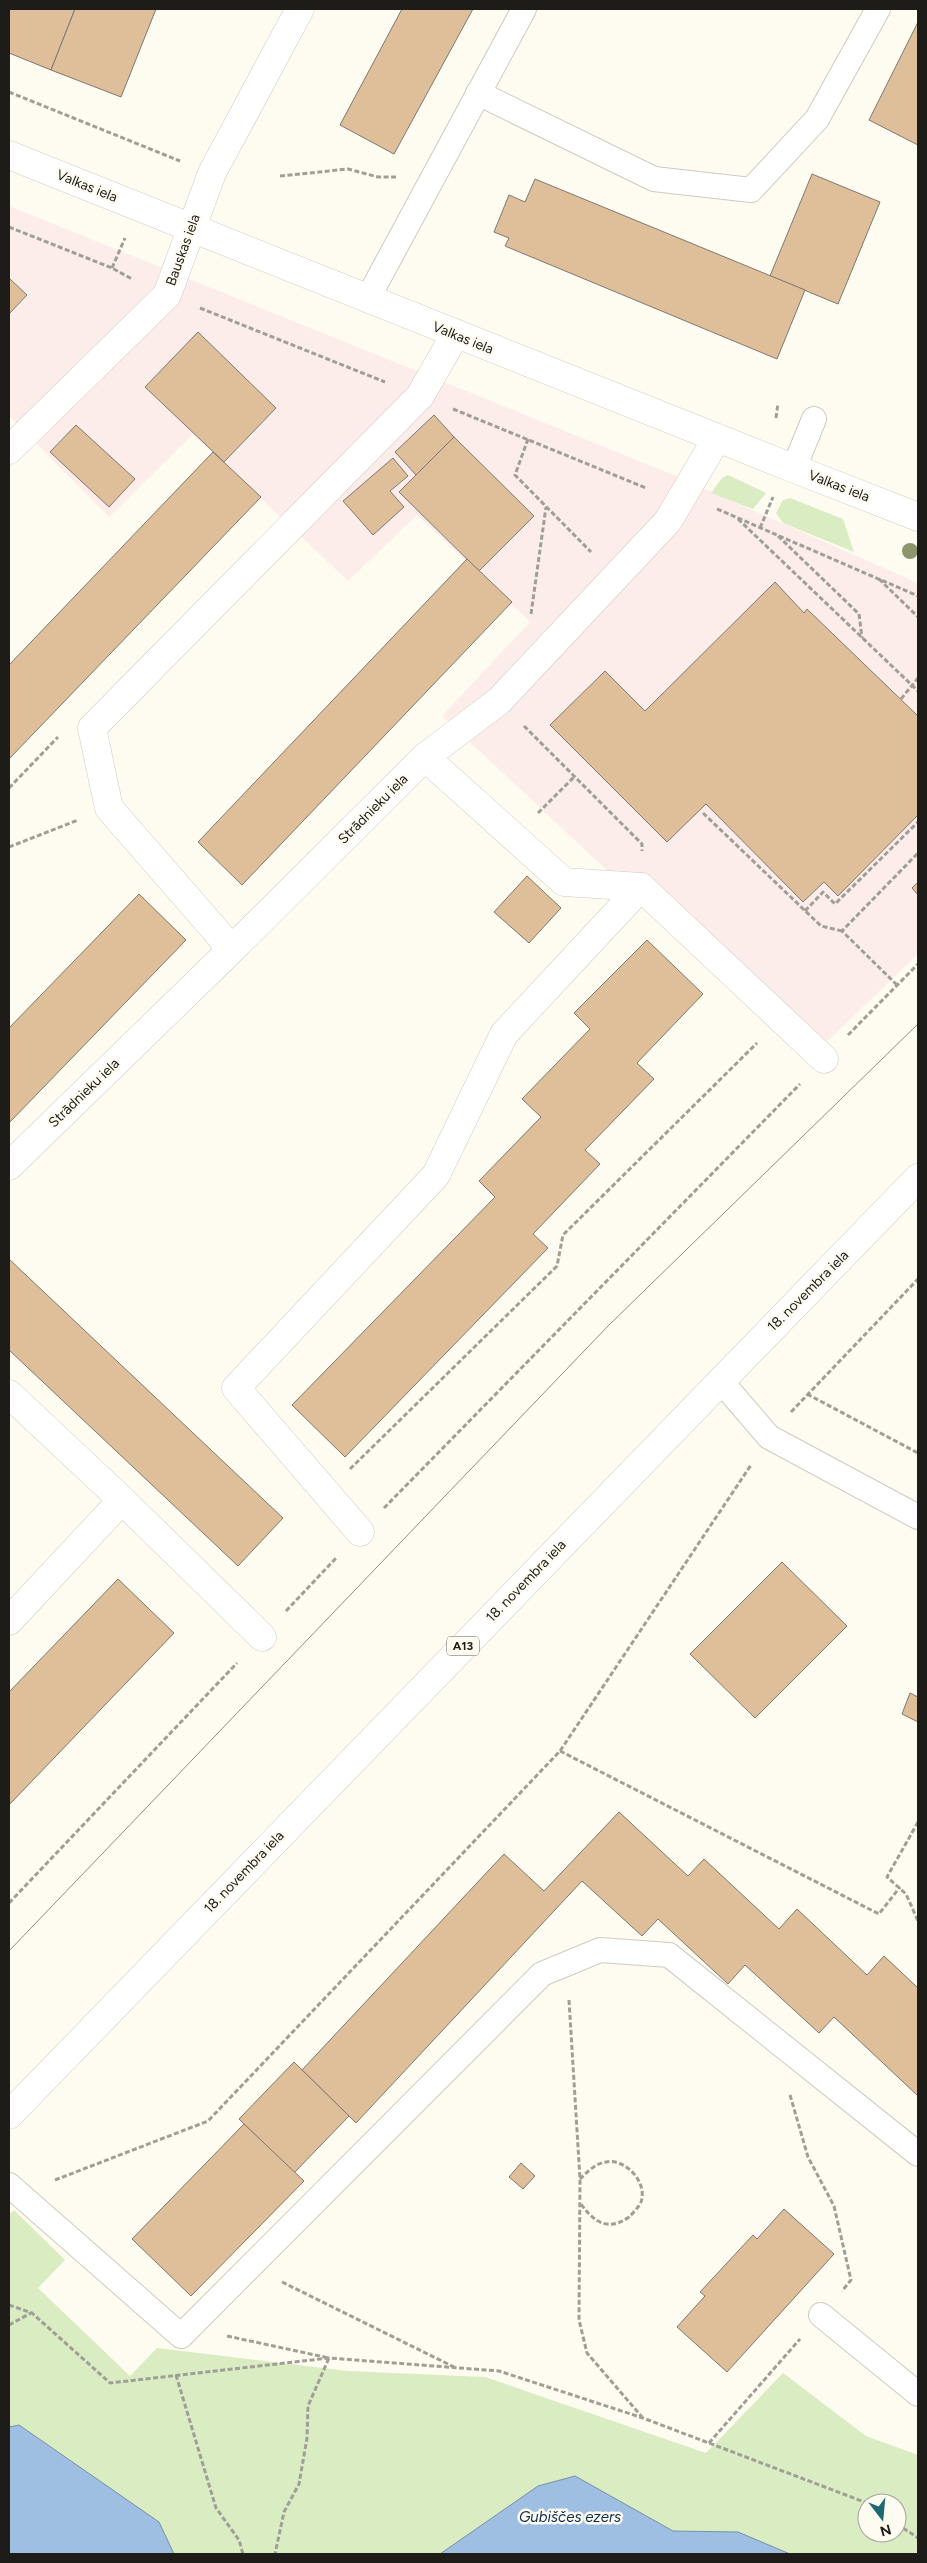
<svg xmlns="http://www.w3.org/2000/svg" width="927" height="2563" font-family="Figtree,sans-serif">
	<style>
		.commercial { fill: #fdedea }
		.green { fill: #d9ecc2; fill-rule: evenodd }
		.water { fill: #9ebfe2; stroke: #778ea6 }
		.building { fill: #dfbe9a; stroke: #7e7871 }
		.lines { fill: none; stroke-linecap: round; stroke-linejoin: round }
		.lane-casing { stroke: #cecbc1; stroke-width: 26 }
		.street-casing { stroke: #cecbc1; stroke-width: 29 }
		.secondary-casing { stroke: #cecbc1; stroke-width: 29 }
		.primary-casing { stroke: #cecbc1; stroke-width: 29 }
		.path { stroke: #a09e97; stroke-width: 3; stroke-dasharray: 5 2.5; stroke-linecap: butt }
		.lane { stroke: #fff; stroke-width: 24 }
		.street { stroke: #fff; stroke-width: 28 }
		.secondary { stroke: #fff; stroke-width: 28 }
		.primary { stroke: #fff; stroke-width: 28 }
		.tram { stroke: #8f8d86; stroke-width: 1 }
		.tree { fill: #8b966c }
		.labels { text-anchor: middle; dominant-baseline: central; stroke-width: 5; stroke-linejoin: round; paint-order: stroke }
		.shield { fill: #fefbf1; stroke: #605f5a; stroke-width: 1 }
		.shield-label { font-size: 12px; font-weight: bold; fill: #1d1c19 }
		.street-label { font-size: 14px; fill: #1d1c19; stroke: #fefbf1 }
		.water-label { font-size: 15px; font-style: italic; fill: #0b2f50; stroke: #fefbf1 }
	</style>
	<rect width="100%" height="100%" fill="#fefbf1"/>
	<!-- commercial -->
	<polygon class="commercial" points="9,206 671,474 918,583 918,954 809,1059 442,716 530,622 417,515 348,581 193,434 109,517 9,416"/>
	<!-- green -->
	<g class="green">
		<polygon points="728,475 766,493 753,509 711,493 722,478"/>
		<polygon points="790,498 843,519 854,552 783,523 776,513 783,500"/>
		<path d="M14,2210L65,2260L38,2288L130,2376L157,2348L348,2371L485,2377L706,2453L783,2373L866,2436L918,2455V2554H790L738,2532L673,2531L575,2476L538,2486L440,2554H174L158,2522L19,2425L9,2427V2215ZM867,2503H897V2533H867Z"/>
	</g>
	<!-- water -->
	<g class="water">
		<polygon points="19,2425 159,2522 174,2554 9,2554 9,2427"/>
		<polygon points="575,2476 673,2531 738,2532 790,2554 440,2554 538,2486"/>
	</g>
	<!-- building -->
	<g class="building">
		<polygon points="9,9 75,9 51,70 9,53"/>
		<polygon points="75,9 156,9 121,97 51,70"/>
		<polygon points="402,9 473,9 394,154 340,125"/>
		<polygon points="918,22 918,145 869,120"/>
		<polygon points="812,174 880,202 838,304 770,276"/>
		<polygon points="535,179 805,290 777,359 505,246 509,238 494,232 509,195 525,202"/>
		<polygon points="9,278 27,295 9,314"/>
		<polygon points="198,332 276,408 224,462 145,387"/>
		<polygon points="434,415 454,437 416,475 395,452"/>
		<polygon points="76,425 135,479 109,507 50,452"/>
		<polygon points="454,437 534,516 479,571 399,492"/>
		<polygon points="213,452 261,497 9,759 9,665"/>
		<polygon points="393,458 408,476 390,491 404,507 373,535 343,501"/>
		<polygon points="467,559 512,602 242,885 198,842"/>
		<polygon points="775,582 804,613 807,609 918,716 918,815 838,896 824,882 803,902 706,804 667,842 550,725 605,671 645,711"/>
		<polygon points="527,876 561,908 529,943 494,912"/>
		<polygon points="918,882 918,895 912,888"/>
		<polygon points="139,894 186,940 9,1123 9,1028"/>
		<polygon points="647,940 703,994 637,1063 654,1079 585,1150 600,1164 533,1234 548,1248 345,1457 292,1405 495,1197 479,1181 541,1117 522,1099 590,1029 574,1013"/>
		<polygon points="9,1259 283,1518 238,1566 9,1350"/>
		<polygon points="782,1562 847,1626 755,1718 690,1654"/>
		<polygon points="118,1579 174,1633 9,1805 9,1692"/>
		<polygon points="910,1693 918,1697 918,1722 902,1714"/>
		<polygon points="619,1812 688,1876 704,1859 779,1929 797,1909 867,1975 884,1956 918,1988 918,2096 834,2017 819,2033 745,1965 728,1984 658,1919 642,1936 582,1881 356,2123 302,2070 504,1854 544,1891"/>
		<polygon points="294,2062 349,2116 294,2173 239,2119"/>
		<polygon points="244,2124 304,2181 191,2296 132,2239"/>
		<polygon points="521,2163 535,2176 523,2189 509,2177"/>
		<polygon points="784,2209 834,2254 727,2372 677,2327 705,2296 700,2292 753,2235 757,2239"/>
	</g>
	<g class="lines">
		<!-- lane casing -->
		<g class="lane-casing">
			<g id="lane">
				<polyline points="478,93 654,179 751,190 817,119 878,9"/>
				<polyline points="368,298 524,9"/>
				<polyline points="794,468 814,419"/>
				<polyline points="720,1380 769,1437 918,1517"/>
				<polyline points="9,2185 181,2336 542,1974 600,1950 669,1955 918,2154"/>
				<polyline points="821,2315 918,2394"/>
			</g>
		</g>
		<!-- street casing -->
		<g class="street-casing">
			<g id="street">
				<polyline points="9,450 167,295 212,173 300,9"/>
				<polyline points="425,757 564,882 641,887 824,1059"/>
				<polyline points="228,953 223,939 109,808 92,728 420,396 455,335"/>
				<polyline points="9,1166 228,953 425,757 499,701 668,521 717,438"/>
				<polyline points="9,1394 122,1500 262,1637"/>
				<polyline points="360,1532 236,1388 436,1175 504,1034 641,887"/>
				<polyline points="9,1621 122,1500"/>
			</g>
		</g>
		<!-- secondary casing -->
		<g class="secondary-casing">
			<path id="secondary" d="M9,155C312,276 614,399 918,517"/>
		</g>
		<!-- primary casing -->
		<g class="primary-casing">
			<polyline id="primary" points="9,2115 918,1178"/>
		</g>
		<!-- path -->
		<g class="path">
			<polyline points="9,92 180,161"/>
			<polyline points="280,176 348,169 378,177 396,177"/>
			<polyline points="9,227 112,268 132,279"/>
			<polyline points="112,268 125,238"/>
			<polyline points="200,308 385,382"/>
			<polyline points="453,409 646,488"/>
			<polyline points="776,418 778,403"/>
			<polyline points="528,439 515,475 591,552"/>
			<polyline points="717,509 918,596"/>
			<polyline points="738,519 918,691"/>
			<polyline points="760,528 773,497"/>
			<polyline points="778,536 859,614 862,638"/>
			<polyline points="879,579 918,617"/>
			<polyline points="531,614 546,507"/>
			<polyline points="901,699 918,678"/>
			<polyline points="524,726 642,844 642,851"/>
			<polyline points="9,788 58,737"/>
			<polyline points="538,813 575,776"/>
			<polyline points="703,813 821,926 842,931"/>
			<polyline points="9,847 78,820"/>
			<polyline points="805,911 823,892 835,904 918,822"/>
			<polyline points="897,985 842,931 918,853"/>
			<polyline points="848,1035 918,964"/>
			<polyline points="807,1394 918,1453"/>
			<polyline points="791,1412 918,1279"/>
			<polyline points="350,1469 557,1266 563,1235 757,1043"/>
			<polyline points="384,1508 800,1084"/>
			<polyline points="286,1611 337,1557"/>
			<polyline points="560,1751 879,1914 900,1887"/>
			<polyline points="918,1822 887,1877 906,1894 918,1921"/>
			<polyline points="9,1903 237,1663"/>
			<polyline points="569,2000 580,2179 579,2320 587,2353 642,2417"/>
			<polyline points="790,2095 808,2157 834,2206 851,2280 842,2291"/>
			<path d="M580,2179C587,2172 596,2163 606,2162C625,2158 648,2182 641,2202C639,2207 633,2213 629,2217C608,2232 594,2222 581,2204"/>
			<polyline points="55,2180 208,2121 560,1751 751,1465"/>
			<polyline points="282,2282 456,2368"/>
			<polyline points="9,2305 32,2313 110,2383 329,2358 499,2371 643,2418 867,2503"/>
			<polyline points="9,2325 31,2313"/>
			<polyline points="227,2336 329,2358 308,2406 307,2438 299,2484 284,2512 275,2554"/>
			<polyline points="176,2375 216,2508 239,2540 243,2554"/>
			<polyline points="709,2443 800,2339"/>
			<polyline points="897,2524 918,2538"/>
		</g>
		<!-- lane -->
		<use href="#lane" class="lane"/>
		<!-- street -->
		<use href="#street" class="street"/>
		<!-- secondary -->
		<use href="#secondary" class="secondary"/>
		<!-- primary -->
		<use href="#primary" class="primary"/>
		<!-- tram -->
		<polyline class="tram" points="9,1951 608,1326 918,1024"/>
	</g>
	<!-- trees -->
	<circle class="tree" cx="910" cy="551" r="8"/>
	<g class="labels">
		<!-- shield labels -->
		<rect class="shield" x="447" y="1636.5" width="32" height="19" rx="4"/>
		<g class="shield-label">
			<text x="463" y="1646">A13</text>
		</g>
		<!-- street labels -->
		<g class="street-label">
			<text transform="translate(87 186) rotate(22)">Valkas iela</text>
			<text transform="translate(183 250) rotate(-70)">Bauskas iela</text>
			<text transform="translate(463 338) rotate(22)">Valkas iela</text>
			<text transform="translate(839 486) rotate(21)">Valkas iela</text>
			<text transform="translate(373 809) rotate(-45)">Strādnieku iela</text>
			<text transform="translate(84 1093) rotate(-44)">Strādnieku iela</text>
			<text transform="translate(808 1291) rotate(-45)">18. novembra iela</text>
			<text transform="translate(526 1581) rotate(-46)">18. novembra iela</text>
			<text transform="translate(244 1872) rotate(-46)">18. novembra iela</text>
		</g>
		<!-- water labels -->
		<g class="water-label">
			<text x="570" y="2517">Gubiščes ezers</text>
		</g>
	</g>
	<!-- border -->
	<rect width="927" height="2563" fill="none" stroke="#1d1c19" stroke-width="20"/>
	<!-- north arrow -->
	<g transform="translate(882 2518) rotate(164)"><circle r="24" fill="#fefbf1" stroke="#a4a29b"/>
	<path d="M0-4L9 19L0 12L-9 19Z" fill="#1e6a71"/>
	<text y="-8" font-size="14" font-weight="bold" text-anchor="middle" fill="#1d1c19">N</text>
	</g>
</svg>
